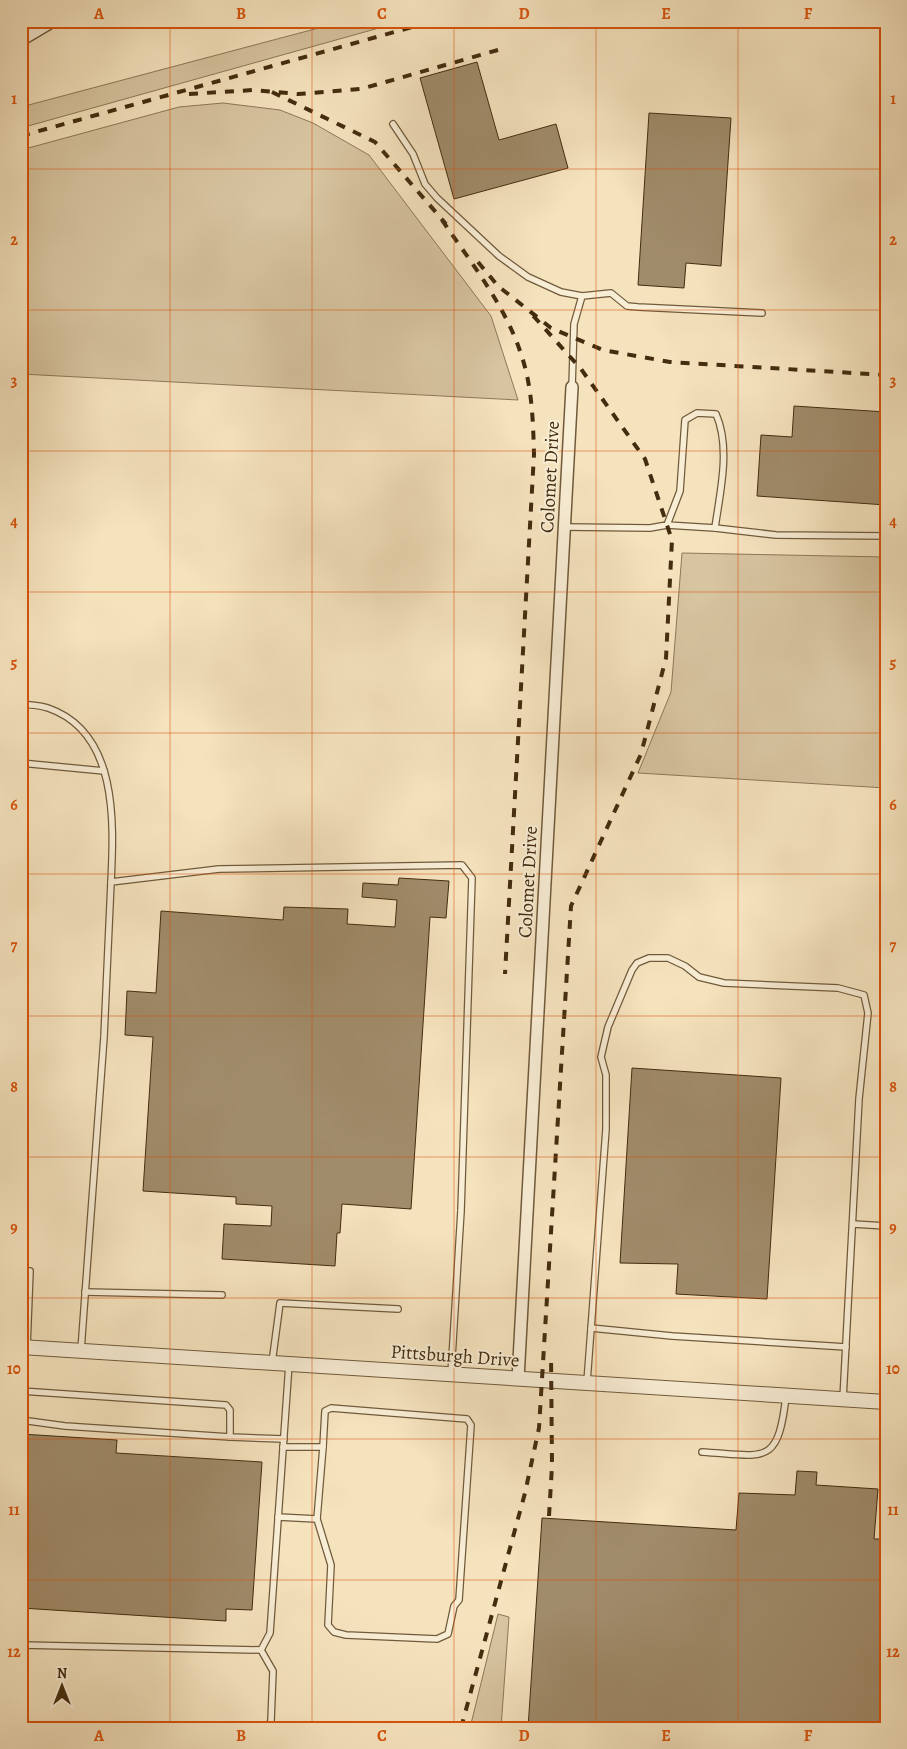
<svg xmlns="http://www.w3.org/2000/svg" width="907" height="1749" font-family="Alegreya,serif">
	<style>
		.green { fill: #d7c4a0; stroke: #8d7858 }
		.building { fill: #a08b6a; stroke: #432c0f }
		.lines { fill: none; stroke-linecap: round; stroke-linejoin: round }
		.service-casing { stroke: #705a3b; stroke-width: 8 }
		.minor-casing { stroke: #705a3b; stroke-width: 14 }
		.tertiary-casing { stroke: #705a3b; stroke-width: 16 }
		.service { stroke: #f8edd5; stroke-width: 5.5 }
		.minor { stroke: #f8edd5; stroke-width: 11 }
		.tertiary { stroke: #f8edd5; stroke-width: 14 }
		.rail { stroke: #432c0f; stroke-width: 4; stroke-dasharray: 9 9; stroke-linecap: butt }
		.grid { fill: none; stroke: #d8540c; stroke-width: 1; stroke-opacity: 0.55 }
		.labels { text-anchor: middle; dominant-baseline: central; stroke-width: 4; stroke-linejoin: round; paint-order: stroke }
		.street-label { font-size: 19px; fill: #432c0f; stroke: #f8edd5 }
		.neatline { fill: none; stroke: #d8540c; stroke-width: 2 }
		.grid-label { font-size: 16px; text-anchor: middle; font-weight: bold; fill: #d8540c }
	</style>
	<rect width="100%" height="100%" fill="#f5e3be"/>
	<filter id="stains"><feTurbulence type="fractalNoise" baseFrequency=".004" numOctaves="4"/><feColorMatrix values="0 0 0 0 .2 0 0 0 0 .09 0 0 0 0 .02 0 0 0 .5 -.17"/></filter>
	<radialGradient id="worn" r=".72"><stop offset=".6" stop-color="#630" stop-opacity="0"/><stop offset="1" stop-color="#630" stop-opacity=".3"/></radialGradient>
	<!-- green -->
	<g class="green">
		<polygon points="345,21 404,21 21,128 21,107"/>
		<polygon points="223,103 280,110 313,123 369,155 491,316 518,400 21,374 21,150 179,107"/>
		<polygon points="682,553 886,557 886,788 638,773 671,692"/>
		<polygon points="498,1614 509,1617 501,1728 470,1728"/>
	</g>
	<!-- building -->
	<g class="building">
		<polygon points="477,62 499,140 556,124 568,168 454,199 420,78"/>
		<polygon points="649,113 731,118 721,266 686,263 684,288 638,285"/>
		<polygon points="794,406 886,412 886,505 757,496 761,435 792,437"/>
		<polygon points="399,878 449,881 446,918 430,917 411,1209 342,1204 340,1233 337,1233 335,1266 222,1259 224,1224 271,1226 272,1206 236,1204 236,1197 143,1191 153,1037 125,1035 127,991 156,993 161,911 283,920 284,907 348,909 347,924 395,927 397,900 362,897 363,883 398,885"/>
		<polygon points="632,1068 781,1078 767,1299 676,1294 678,1264 620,1263"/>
		<polygon points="21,1434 117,1440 116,1453 262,1462 252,1610 226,1609 226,1621 21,1608"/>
		<polygon points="797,1471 817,1472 816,1485 878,1489 874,1539 886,1539 886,1728 528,1728 542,1518 736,1530 739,1493 795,1495"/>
	</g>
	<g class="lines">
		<!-- service casing -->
		<g class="service-casing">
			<g id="service">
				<polyline points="393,124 413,154 425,184 437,198 499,256 528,277 561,292 582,296 574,324 572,387"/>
				<polyline points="582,296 611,293 627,306 638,307 762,313"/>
				<path d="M565,527L650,528L667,525L680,491L685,420L697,413L716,414C731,448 720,492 715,528L667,525"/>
				<polyline points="715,528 776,535 886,536"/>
				<path d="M21,704C30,705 40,705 48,708C118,732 114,822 111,882"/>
				<polyline points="21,763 104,771"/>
				<polyline points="853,1224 886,1226"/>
				<polyline points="21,1271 30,1271 27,1347"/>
				<polyline points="85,1292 222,1295"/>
				<polyline points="591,1328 672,1336 846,1347"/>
				<polyline points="81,1350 104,1037 111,882 219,869 462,865 472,878 461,1211 451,1374"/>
				<polyline points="272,1363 280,1303 398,1309"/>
				<polyline points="587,1382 606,1129 606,1075 601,1057 608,1027 632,970 637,963 649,958 668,958 685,966 699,977 724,983 838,988 864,995 868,1013 859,1099 843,1399"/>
				<polyline points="21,1391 226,1405 230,1410 230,1437 284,1439"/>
				<polyline points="21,1420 65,1426 230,1437"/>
				<path d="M702,1452C765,1456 778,1467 786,1396"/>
				<polyline points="278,1517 317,1519 331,1565 328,1625 334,1632 346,1635 437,1639 448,1634 454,1606 459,1600 471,1425 467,1419 331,1408 325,1411 323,1447 283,1447"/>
				<polyline points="317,1519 323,1447"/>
				<polyline points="21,1645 261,1650 270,1633 289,1364"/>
				<polyline points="261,1650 273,1671 271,1721 267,1728"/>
			</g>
		</g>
		<!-- minor casing -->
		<g class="minor-casing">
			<g id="minor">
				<polyline points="21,40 53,21"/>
				<polyline points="518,1379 572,387"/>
			</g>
		</g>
		<!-- tertiary casing -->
		<g class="tertiary-casing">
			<polyline id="tertiary" points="21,1347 886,1402"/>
		</g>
		<!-- service -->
		<use href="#service" class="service"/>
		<!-- minor -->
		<use href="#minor" class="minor"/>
		<!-- tertiary -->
		<use href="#tertiary" class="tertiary"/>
		<!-- rail -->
		<g class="rail">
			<polyline points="272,92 375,142 446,224"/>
			<polyline points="189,94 253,90 298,94 361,89 498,50"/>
			<polyline points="21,136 434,21"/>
			<path d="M442,220C470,261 504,304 520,351C532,384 533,419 534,454L505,974"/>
			<polyline points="478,262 498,286 551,328 603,350 670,362 886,375"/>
			<polyline points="549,1516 552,1466 551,1354"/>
			<polyline points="461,1728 525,1493 539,1428 571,906 641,754 666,658 672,540 645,459 581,369 529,311"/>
		</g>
	</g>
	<!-- grid -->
	<path class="grid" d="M170,21V1728M312,21V1728M454,21V1728M596,21V1728M738,21V1728M21,169H886M21,310H886M21,451H886M21,592H886M21,733H886M21,874H886M21,1016H886M21,1157H886M21,1298H886M21,1439H886M21,1580H886"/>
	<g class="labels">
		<!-- street labels -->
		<g class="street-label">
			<text transform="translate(550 477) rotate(-87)">Colomet Drive</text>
			<text transform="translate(528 882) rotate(-87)">Colomet Drive</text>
			<text transform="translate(455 1356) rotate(4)">Pittsburgh Drive</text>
		</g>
	</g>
	<!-- margin -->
	<rect width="907" height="1749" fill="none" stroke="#f5e3be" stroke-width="55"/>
	<!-- north arrow -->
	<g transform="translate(62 1686)" stroke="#f8edd5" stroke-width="4" paint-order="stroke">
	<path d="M0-4L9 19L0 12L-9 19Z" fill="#432c0f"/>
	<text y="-8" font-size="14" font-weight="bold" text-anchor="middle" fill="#432c0f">N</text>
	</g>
	<rect x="28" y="28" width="852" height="1694" class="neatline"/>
	<g class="grid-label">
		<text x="99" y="19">A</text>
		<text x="241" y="19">B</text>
		<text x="382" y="19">C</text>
		<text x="524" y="19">D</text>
		<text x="666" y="19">E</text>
		<text x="808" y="19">F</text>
		<text x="14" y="104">1</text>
		<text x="893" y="104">1</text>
		<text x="14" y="245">2</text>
		<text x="893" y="245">2</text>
		<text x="14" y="386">3</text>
		<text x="893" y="386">3</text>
		<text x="14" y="527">4</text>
		<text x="893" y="527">4</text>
		<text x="14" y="668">5</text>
		<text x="893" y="668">5</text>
		<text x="14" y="810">6</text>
		<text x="893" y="810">6</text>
		<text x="14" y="951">7</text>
		<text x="893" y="951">7</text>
		<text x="14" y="1092">8</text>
		<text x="893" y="1092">8</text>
		<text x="14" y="1233">9</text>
		<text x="893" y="1233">9</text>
		<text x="14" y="1374">10</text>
		<text x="893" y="1374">10</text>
		<text x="14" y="1515">11</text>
		<text x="893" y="1515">11</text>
		<text x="14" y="1657">12</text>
		<text x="893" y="1657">12</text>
		<text x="99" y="1741">A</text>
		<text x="241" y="1741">B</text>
		<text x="382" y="1741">C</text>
		<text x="524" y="1741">D</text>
		<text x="666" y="1741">E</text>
		<text x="808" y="1741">F</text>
	</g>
	<rect width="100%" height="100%" filter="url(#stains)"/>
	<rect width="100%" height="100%" fill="url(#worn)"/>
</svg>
